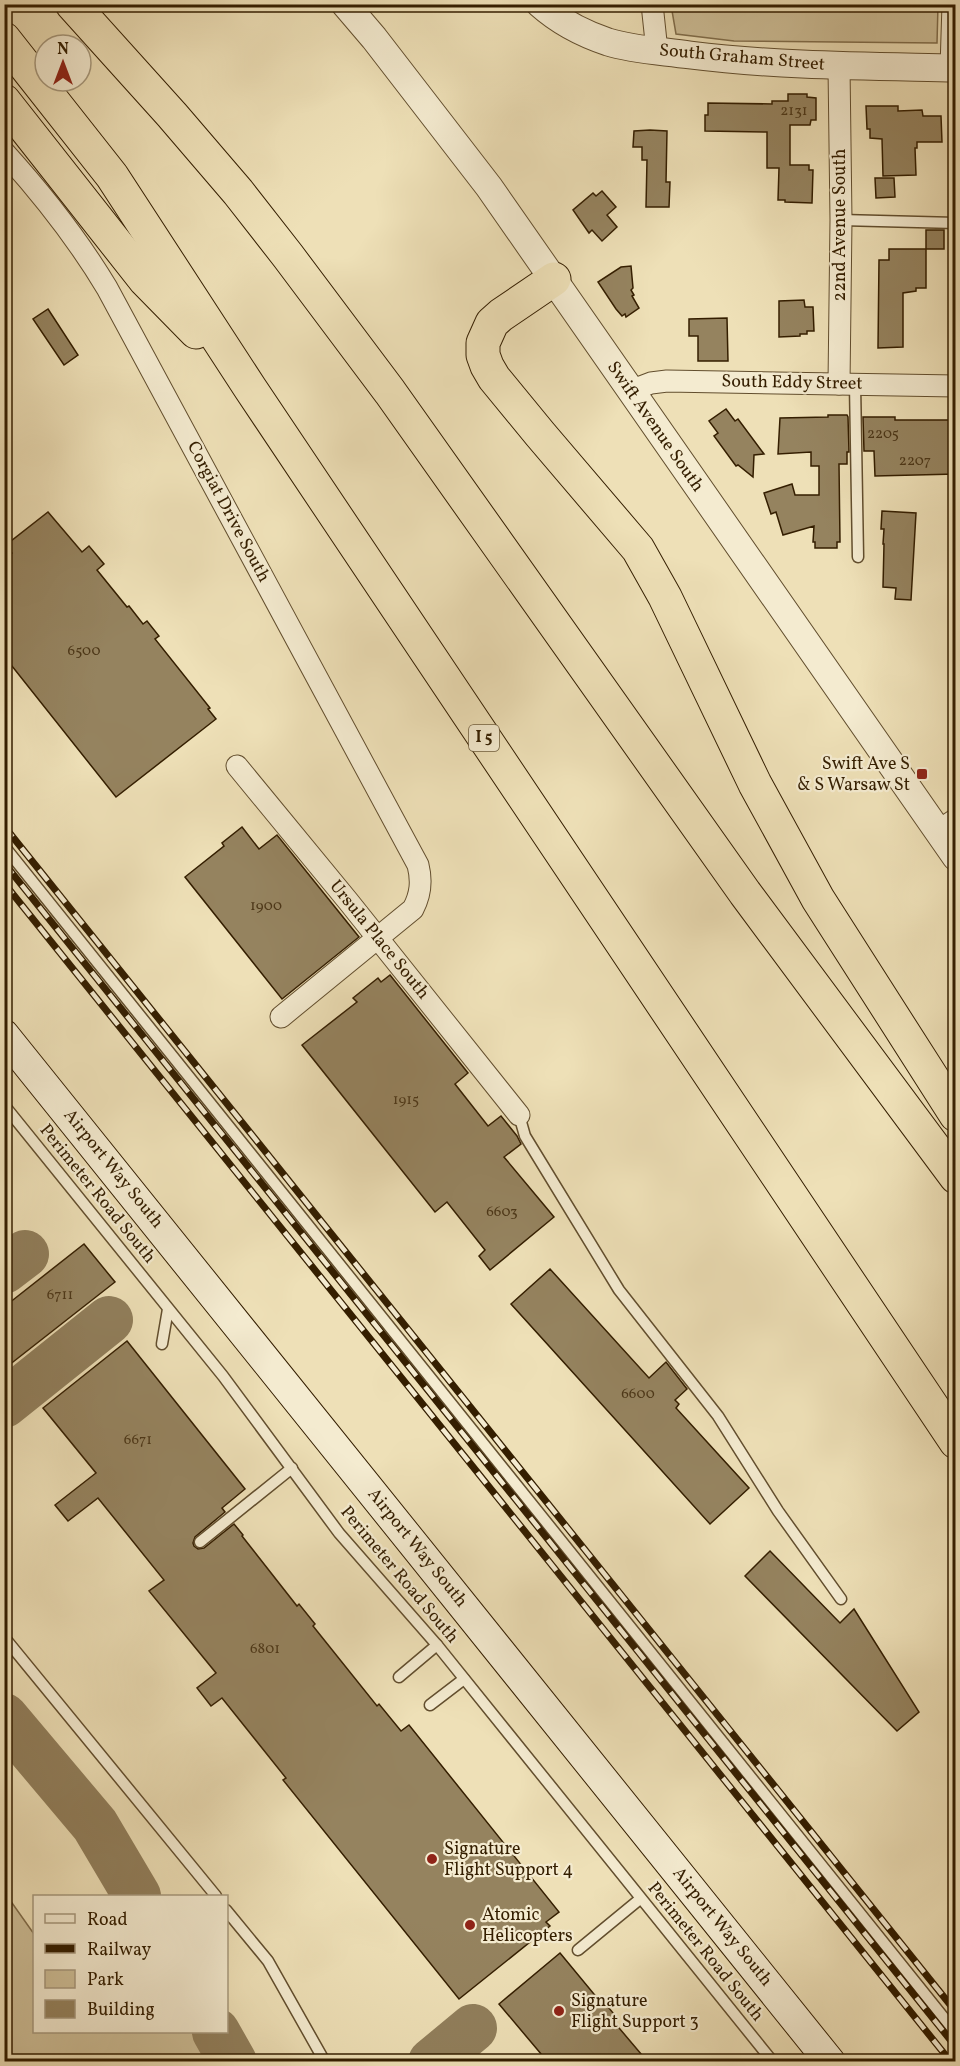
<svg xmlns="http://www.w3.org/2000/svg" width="960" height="2066" font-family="Vollkorn,serif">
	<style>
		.green { fill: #cebf98; stroke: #816e4c; stroke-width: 1.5 }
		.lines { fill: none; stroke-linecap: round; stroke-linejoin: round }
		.taxiway { stroke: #917f5c; stroke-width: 48 }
		.building { fill: #95835f; stroke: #341e00; stroke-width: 1.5 }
		.service-casing { stroke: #624e2e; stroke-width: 13 }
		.minor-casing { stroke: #624e2e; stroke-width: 23 }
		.tertiary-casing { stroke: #624e2e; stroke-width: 29 }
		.secondary-casing { stroke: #341e00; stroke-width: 32 }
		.motorway-casing { stroke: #341e00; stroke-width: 35 }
		.service { stroke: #f4ebd0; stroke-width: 10 }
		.minor { stroke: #f4ebd0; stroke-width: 21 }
		.tertiary { stroke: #f4ebd0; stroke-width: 27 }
		.secondary { stroke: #f4ebd0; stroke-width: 30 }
		.motorway { stroke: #eee0b7; stroke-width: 33 }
		.rail-casing { stroke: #341e00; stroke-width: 7 }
		.rail { stroke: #f4ebd0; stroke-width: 4.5; stroke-dasharray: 14; stroke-linecap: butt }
		.poi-dot { fill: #8f2418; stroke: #f4ebd0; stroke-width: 2 }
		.labels { text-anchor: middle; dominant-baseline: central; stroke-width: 4.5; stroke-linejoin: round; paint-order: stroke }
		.number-label { font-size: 15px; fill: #4c3718 }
		.shield { fill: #f4ebd0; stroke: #6e5c3e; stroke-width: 1.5 }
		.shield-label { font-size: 16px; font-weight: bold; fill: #341e00 }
		.street-label { font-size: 18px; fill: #341e00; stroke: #f4ebd0 }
		.poi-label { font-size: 18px; fill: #341e00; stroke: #f4ebd0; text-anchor: start }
	</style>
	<rect width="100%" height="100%" fill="#eee0b7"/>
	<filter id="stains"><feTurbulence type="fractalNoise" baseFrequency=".00333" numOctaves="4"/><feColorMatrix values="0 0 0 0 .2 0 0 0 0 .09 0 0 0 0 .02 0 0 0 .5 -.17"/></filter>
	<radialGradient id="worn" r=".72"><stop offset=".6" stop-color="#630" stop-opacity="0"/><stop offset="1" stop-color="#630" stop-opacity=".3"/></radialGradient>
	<!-- green -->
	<g class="green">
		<polygon points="671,5 938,5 937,43 734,41 676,34"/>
		<polygon points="5,1893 34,1934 34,2032 192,2032 210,2061 5,2061"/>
	</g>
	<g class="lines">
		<!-- taxiway -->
		<g class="taxiway">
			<polyline points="4,1270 25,1254"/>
			<polyline points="4,1404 109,1320"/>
			<polyline points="4,1717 95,1825 137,1896"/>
			<polyline points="216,2032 233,2062"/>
			<polyline points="432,2062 473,2028"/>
		</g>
	</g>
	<!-- building -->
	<g class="building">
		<polygon points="788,94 807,94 807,97 816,98 816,120 811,120 810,125 790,125 790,165 809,165 809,170 813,170 812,203 785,202 785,200 778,200 779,168 767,168 767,132 705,131 705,115 708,115 708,103 772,104 772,101 788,101"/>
		<polygon points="866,106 898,106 898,111 922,110 923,116 941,116 942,142 917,142 917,148 915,148 916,175 883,176 882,139 870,138 870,129 867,129"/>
		<polygon points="650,130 667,131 666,182 670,182 669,207 646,207 647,160 642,160 642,147 633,147 634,131"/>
		<polygon points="875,178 894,178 895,197 876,198"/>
		<polygon points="602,191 616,207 607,215 617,227 602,241 592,230 589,233 573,210 593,193 596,196"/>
		<polygon points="926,230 944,230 944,249 926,249 926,288 916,288 916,291 903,293 903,347 878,348 879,260 889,260 889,249 926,249"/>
		<polygon points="631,266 633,288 631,290 634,295 632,296 639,308 626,317 625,314 622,316 616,309 598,282 621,267"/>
		<polygon points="804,300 805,307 813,307 814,331 807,331 807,334 800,334 800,336 779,337 779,301"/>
		<polygon points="48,309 78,355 64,365 33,319"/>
		<polygon points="727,318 728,361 698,361 698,336 689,336 689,319"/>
		<polygon points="726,409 735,421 738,419 764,454 754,455 753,477 738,465 736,466 714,436 718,433 709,421"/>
		<polygon points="828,415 847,415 848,417 849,452 847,452 847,464 839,464 840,542 837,542 837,548 815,548 815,542 813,542 814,526 783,535 776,512 771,514 764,493 792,484 795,495 819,495 819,466 811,466 811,452 778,454 780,418 828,417"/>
		<polygon points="863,417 895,417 895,420 956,420 956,474 875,476 874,451 864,451"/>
		<polygon points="882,511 916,513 911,600 895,599 896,588 883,587 884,544 883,544 884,529 881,529"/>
		<polygon points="48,512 82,552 89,546 104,564 97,570 127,607 129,606 143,624 147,621 159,636 155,639 210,708 208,709 216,719 116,797 4,656 4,559 12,553 6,545"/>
		<polygon points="242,827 259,849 277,835 359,937 282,999 185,877 224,846 222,843"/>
		<polygon points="390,975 468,1073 455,1084 488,1126 501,1116 517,1136 521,1144 504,1157 554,1217 490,1270 479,1256 485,1250 447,1202 435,1212 302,1045 357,1002 353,998 378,978 381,982"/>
		<polygon points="84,1244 115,1282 4,1369 4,1307"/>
		<polygon points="550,1269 649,1378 666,1362 687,1389 675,1400 679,1404 676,1408 749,1488 710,1524 511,1304"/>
		<polygon points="127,1341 245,1489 222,1508 225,1512 195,1537 193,1543 194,1546 198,1549 204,1548 234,1524 243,1535 242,1536 297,1606 299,1604 315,1624 313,1626 377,1706 379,1704 401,1731 409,1725 559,1912 546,1922 550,1926 459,1999 283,1780 286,1778 222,1698 211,1706 197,1688 216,1673 149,1591 164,1580 98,1498 68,1521 55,1505 96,1473 43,1408"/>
		<polygon points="770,1551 840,1623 854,1609 919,1712 897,1731 745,1576"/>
		<polygon points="560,1953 598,1999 600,1997 618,2019 614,2022 647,2061 547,2061 499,2004"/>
	</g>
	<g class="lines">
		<!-- service casing -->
		<g class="service-casing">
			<g id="service">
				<polyline points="841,220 956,223"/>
				<polyline points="855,384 858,557"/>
				<polyline points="4,846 956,2033"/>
				<polyline points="4,1105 223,1376 339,1533 437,1645 773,2062"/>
				<polyline points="519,1115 525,1136 619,1290 718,1416 778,1511 841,1599"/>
				<polyline points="162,1344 168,1309"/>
				<polyline points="200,1542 292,1468"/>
				<polyline points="4,1637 216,1896"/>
				<polyline points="399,1677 437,1645"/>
				<polyline points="430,1705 464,1679"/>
				<polyline points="226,1910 268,1961 325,2062"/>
				<polyline points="578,1950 640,1899"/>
			</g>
		</g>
		<!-- minor casing -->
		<g class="minor-casing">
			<g id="minor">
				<polyline points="652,4 657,51"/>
				<polyline points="839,67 841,220 839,384"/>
				<polyline points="951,68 953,4"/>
				<path d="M4,152C43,195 77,238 107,288L418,865C422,881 421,894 413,909L281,1017"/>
				<polyline points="630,391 651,383 667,381 956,386"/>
				<polyline points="237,766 348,901 519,1115"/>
				<polyline points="938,831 956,819"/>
			</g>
		</g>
		<!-- tertiary casing -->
		<g class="tertiary-casing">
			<g id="tertiary">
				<polyline points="345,4 374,38 489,187 956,857"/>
				<path d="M540,4C559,21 584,34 608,42C634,50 662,51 690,55C778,66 866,66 956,68"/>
			</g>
		</g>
		<!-- secondary casing -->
		<g class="secondary-casing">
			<polyline id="secondary" points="4,1035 830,2062"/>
		</g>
		<!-- motorway casing -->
		<g class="motorway-casing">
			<g id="motorway">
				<polyline points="72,4 172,115 238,192 288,256 390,392 745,893 956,1177"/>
				<polyline points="4,39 112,176 250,388 956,1442"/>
				<polyline points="4,101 145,280 196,332"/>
				<polyline points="554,279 501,315 492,323 483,343 483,355 487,366 494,378 540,434 638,549 665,597 755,784 818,899 956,1115"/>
			</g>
		</g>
		<!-- service -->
		<use href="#service" class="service"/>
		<!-- minor -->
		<use href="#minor" class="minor"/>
		<!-- tertiary -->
		<use href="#tertiary" class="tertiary"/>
		<!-- secondary -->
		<use href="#secondary" class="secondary"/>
		<!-- motorway -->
		<use href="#motorway" class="motorway"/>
		<!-- rail casing -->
		<g class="rail-casing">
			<g id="rail">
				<polyline points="4,826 956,2012"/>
				<polyline points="4,863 956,2047"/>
				<polyline points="4,883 951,2062"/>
			</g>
		</g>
		<!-- rail -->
		<use href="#rail" class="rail"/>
	</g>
	<!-- markers -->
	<g class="poi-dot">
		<rect x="916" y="768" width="12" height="12" rx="3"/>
		<circle cx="432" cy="1859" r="6"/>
		<circle cx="470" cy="1925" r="6"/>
		<circle cx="559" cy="2011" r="6"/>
	</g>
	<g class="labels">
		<!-- number labels -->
		<g class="number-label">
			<text x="794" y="111">2131</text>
			<text x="883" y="434">2205</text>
			<text x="915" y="461">2207</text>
			<text x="84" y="651">6500</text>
			<text x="266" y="906">1900</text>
			<text x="406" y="1100">1915</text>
			<text x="502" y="1212">6603</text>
			<text x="60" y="1295">6711</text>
			<text x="638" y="1394">6600</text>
			<text x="138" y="1440">6671</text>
			<text x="265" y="1649">6801</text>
		</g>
		<!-- shield labels -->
		<rect class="shield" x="469" y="725" width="30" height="26" rx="4.5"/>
		<g class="shield-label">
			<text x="484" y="738">I 5</text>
		</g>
		<!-- street labels -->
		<g class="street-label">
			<text transform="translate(742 58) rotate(5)">South Graham Street</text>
			<text transform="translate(840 225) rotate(-90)">22nd Avenue South</text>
			<text transform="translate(792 383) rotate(1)">South Eddy Street</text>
			<text transform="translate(655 427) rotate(55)">Swift Avenue South</text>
			<text transform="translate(228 512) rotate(62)">Corgiat Drive South</text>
			<text transform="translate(379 940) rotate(51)">Ursula Place South</text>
			<text transform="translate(113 1169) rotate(51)">Airport Way South</text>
			<text transform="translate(97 1194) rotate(51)">Perimeter Road South</text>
			<text transform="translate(417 1548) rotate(51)">Airport Way South</text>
			<text transform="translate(399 1575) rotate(50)">Perimeter Road South</text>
			<text transform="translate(722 1927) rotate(51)">Airport Way South</text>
			<text transform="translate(705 1952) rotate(51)">Perimeter Road South</text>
		</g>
		<!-- poi labels -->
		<g class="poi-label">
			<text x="910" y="764" text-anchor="end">Swift Ave S<tspan x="910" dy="21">&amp; S Warsaw St</tspan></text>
			<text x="444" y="1849">Signature<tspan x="444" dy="21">Flight Support 4</tspan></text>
			<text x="482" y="1915">Atomic<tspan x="482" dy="21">Helicopters</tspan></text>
			<text x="571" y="2001">Signature<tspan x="571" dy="21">Flight Support 3</tspan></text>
		</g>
	</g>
	<!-- margin -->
	<rect width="960" height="2066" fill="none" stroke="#eee0b7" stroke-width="24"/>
	<rect x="6" y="6" width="948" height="2054" fill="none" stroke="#341e00" stroke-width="3"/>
	<rect x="12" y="12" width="936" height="2042" fill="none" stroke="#341e00" stroke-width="1.5"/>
	<!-- legend -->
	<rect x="33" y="1895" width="195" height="138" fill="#f4ebd0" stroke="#a7997d" stroke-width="1.5"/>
	<rect x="45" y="1914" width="30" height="9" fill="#f4ebd0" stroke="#a7997d" stroke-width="1.5"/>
	<text x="87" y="1925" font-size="18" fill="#341e00">Road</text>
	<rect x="45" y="1944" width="30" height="9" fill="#341e00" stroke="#a7997d" stroke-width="1.5"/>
	<text x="87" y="1955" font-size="18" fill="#341e00">Railway</text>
	<rect x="45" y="1970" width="30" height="18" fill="#cebf98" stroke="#a7997d" stroke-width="1.5"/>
	<text x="87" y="1985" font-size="18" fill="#341e00">Park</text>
	<rect x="45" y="2000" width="30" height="18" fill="#95835f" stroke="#a7997d" stroke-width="1.5"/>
	<text x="87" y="2015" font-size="18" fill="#341e00">Building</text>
	<!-- north arrow -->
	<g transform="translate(63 63)"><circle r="28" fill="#f4ebd0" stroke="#a7997d" stroke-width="1.5"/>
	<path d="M0-4.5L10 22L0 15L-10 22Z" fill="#8f2418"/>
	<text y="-9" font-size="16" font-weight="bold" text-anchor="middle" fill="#341e00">N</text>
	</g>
	<rect width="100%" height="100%" filter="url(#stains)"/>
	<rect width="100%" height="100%" fill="url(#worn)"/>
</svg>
